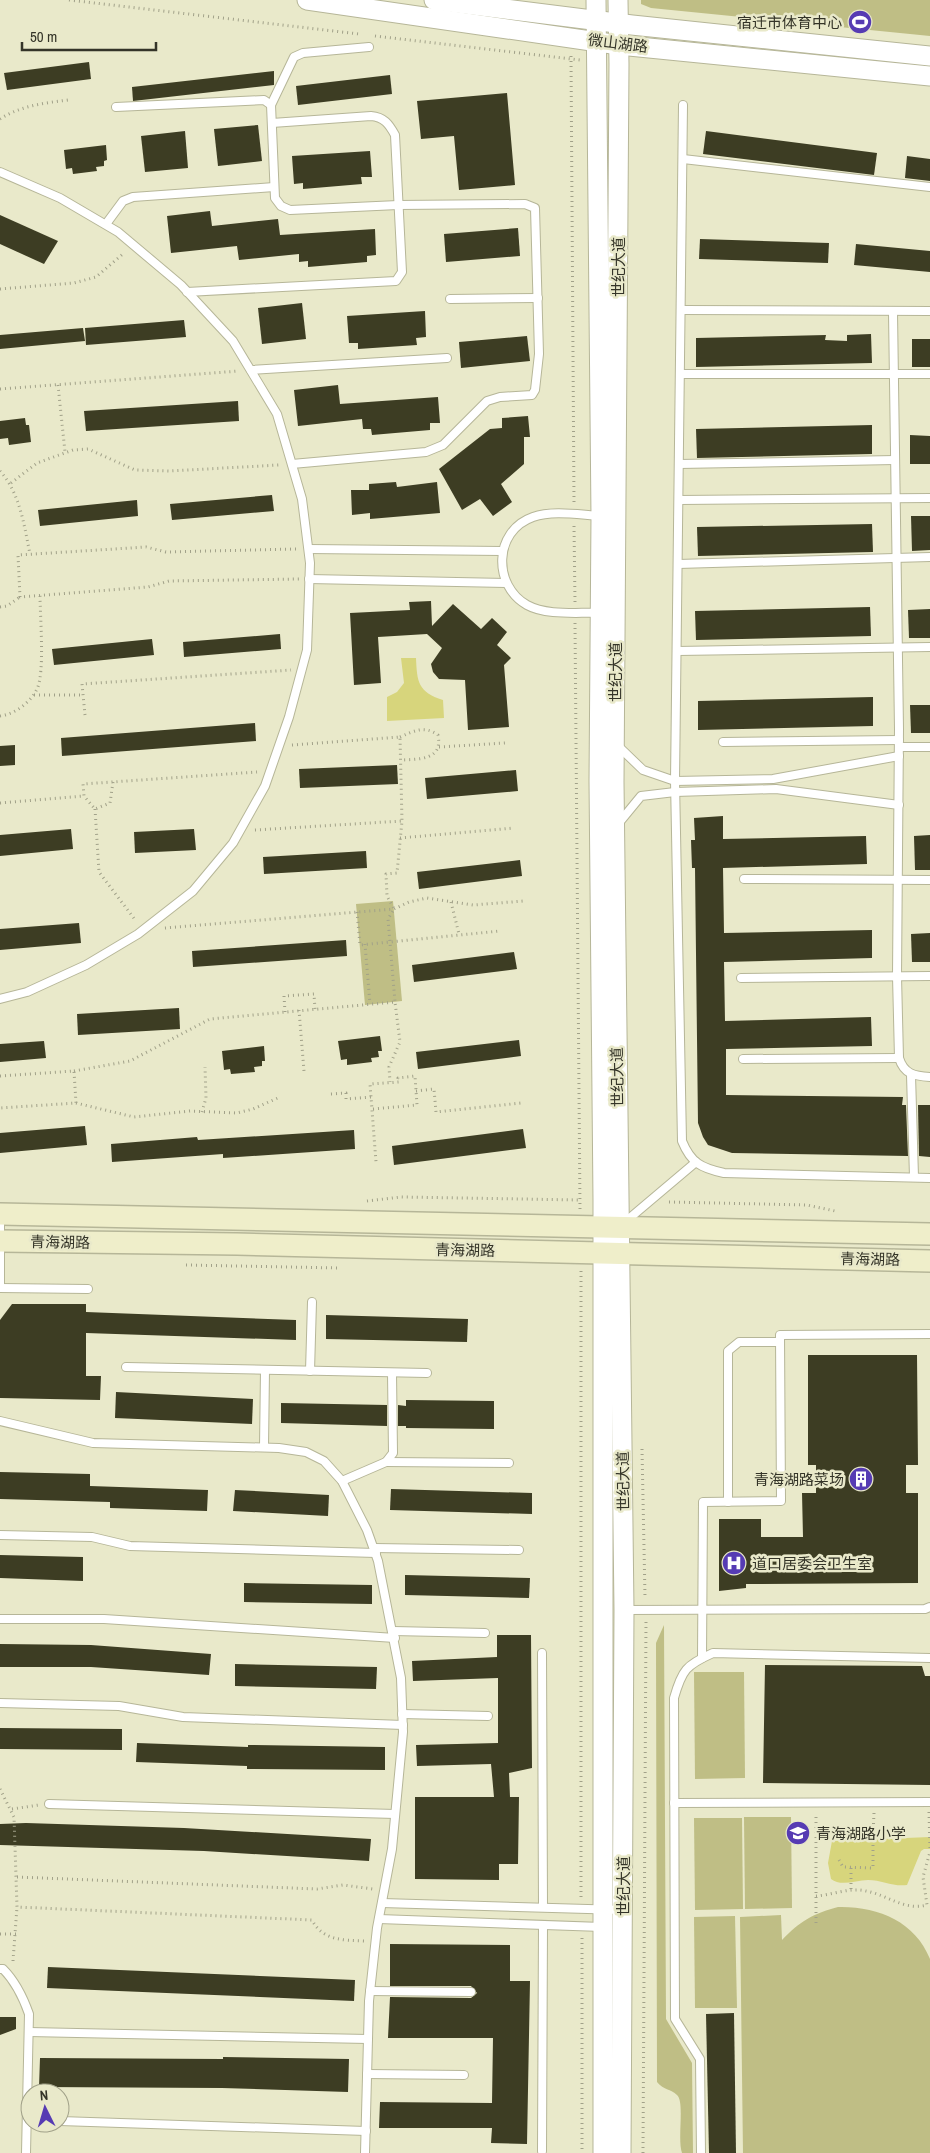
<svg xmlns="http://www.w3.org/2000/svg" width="930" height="2153" font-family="'Archivo Narrow','Noto Sans SC',sans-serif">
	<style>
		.green { fill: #bfbe85 }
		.water { fill: #d7d57c }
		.building { fill: #3d3d23 }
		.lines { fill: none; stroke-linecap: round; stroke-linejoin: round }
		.service-casing { stroke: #b6b698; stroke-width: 10 }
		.tertiary-casing { stroke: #b6b698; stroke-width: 21 }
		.secondary-casing { stroke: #b6b698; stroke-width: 24 }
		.path { stroke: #a1a189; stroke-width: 3; stroke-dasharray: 1 4; stroke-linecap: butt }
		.service { stroke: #fff; stroke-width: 8 }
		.tertiary { stroke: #fff; stroke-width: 19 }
		.secondary { stroke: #efeeca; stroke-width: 21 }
		.labels { text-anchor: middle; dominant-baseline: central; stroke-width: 5; stroke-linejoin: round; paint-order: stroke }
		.poi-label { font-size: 15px; fill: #343428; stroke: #e9e9ca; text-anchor: end }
		.street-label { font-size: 15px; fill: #343428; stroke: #e9e9ca }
	</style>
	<rect width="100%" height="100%" fill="#e9e9ca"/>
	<!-- green -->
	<g class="green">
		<polygon points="641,0 930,0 930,36 651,8 641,4"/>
		<polygon points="393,901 402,1001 365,1005 356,904"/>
		<path d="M664,1625L666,2019L692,2063L693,2153H682C677,2139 685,2102 677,2095C671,2089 663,2090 657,2082L656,1643Z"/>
		<polygon points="694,1672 744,1672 745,1778 695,1779"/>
		<polygon points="744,1817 791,1817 792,1908 745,1909"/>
		<polygon points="694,1818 742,1818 743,1909 695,1910"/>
		<path d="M838,1907C877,1906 915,1921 930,1959V2153H743L740,1917L781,1915L782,1940C799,1922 814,1913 838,1907Z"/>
		<polygon points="735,1916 737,2008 695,2008 694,1917"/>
	</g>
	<!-- water -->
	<g class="water">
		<path d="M401,658H416C417,682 418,692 443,700L444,718L387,721V697L397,692L404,683Z"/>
		<path d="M930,1837V1849H924L921,1851L907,1885C893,1887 882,1880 868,1880C856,1880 841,1887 831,1879L828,1863L832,1841Z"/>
	</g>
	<!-- building -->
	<g class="building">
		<polygon points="89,62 91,79 7,90 4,73"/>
		<polygon points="274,71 274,85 133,101 132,87"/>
		<polygon points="390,75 392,94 298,105 296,86"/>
		<polygon points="507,93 515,185 459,190 454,136 421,139 417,101"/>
		<polygon points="258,125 262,161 218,166 214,129"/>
		<polygon points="185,131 188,168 145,172 141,136"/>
		<polygon points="706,131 877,153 874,175 703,154"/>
		<polygon points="106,145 107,160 104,161 104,166 96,167 97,171 73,174 72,168 66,169 64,150"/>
		<polygon points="370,151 372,177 361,177 362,184 303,189 303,183 294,184 292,156"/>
		<polygon points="907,156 930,159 930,181 905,178"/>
		<polygon points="210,211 212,226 278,219 280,235 375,229 376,255 367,256 367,262 308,267 308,261 299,262 299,254 239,260 237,246 171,253 167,216"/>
		<polygon points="0,215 58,241 44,264 0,244"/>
		<polygon points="518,228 520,256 446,262 444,234"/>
		<polygon points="700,239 829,243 828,263 699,259"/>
		<polygon points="856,244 930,251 930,272 854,265"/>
		<polygon points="302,303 306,339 262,344 258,308"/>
		<polygon points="425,311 426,337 416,338 417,345 358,349 358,343 349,343 347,316"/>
		<polygon points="184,320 186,337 86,345 85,328"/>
		<polygon points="83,328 85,341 0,349 0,335"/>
		<polygon points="871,334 872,363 696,367 696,338 826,335 825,340 847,341 847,335"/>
		<polygon points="527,336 530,361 461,368 459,342"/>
		<rect x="912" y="339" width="18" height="28"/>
		<polygon points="338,385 340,404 438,397 440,423 430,423 430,430 372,435 371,429 363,429 362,419 298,426 294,390"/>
		<polygon points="238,401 239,421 86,431 84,411"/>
		<polygon points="528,416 530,437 524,437 524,464 501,484 512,502 493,516 480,499 462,510 439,469 490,429 502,428 502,418"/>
		<polygon points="25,418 26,425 29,425 31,442 9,445 8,438 0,439 0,421"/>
		<polygon points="872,425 872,454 697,458 696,429"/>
		<polygon points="910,435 930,436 930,464 910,464"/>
		<polygon points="396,482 397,487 437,482 440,513 370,519 370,513 352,515 351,490 369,490 369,484"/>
		<polygon points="272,495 274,511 172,520 170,504"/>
		<polygon points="137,500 138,516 40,526 38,510"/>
		<polygon points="911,516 930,516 930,550 912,551"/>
		<polygon points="872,524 873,552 698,556 697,527"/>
		<polygon points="431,601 432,626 453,604 481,629 492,618 507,632 497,645 511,658 504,665 509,727 468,730 465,680 439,679 433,672 431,664 442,648 427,634 378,637 381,683 354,685 350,613 410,610 409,602"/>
		<polygon points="870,607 871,636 696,640 695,611"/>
		<polygon points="930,609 930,638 909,638 908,610"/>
		<polygon points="280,634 281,649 184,657 183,642"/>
		<polygon points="152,639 154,655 54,665 52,649"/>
		<polygon points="873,697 873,726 698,730 698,701"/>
		<polygon points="910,705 930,705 930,733 911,733"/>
		<polygon points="255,723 256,741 62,756 61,738"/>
		<polygon points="15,745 15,765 0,766 0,746"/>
		<polygon points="397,765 398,784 300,788 299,769"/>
		<polygon points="516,770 518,791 427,799 425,778"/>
		<polygon points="723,816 723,839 866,836 867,864 723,868 724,933 872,930 872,958 724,962 725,1021 871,1017 872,1046 726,1049 726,1095 903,1097 902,1105 906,1105 908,1156 732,1153 708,1145 703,1137 698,1123 695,868 692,868 691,840 695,840 694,818"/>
		<polygon points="71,829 73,849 0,856 0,835"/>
		<polygon points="194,829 196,850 135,853 134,832"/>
		<polygon points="930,835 930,870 915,870 914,836"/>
		<polygon points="366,851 367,868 264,874 263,857"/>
		<polygon points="520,860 522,876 419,889 417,872"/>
		<polygon points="79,923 81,943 0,950 0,929"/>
		<polygon points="930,933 930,962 912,962 911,934"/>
		<polygon points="346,940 347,956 193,967 192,951"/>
		<polygon points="514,952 517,969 414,982 412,965"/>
		<polygon points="179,1008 180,1029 78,1035 77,1014"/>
		<polygon points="380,1036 382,1051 378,1051 379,1057 371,1058 372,1062 347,1065 347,1059 341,1060 338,1041"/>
		<polygon points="519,1040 521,1056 418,1069 416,1052"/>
		<polygon points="44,1041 46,1058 0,1062 0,1044"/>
		<polygon points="264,1046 265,1061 262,1061 262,1066 254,1067 255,1072 231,1074 230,1069 224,1070 222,1051"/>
		<polygon points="918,1105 930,1105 930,1157 919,1156"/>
		<polygon points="85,1126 87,1145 0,1153 0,1133"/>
		<polygon points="523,1129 526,1148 394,1165 392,1146"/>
		<polygon points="354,1130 355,1149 223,1158 223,1154 112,1162 111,1144 197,1137 198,1140"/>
		<polygon points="12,1304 86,1304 86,1312 296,1320 296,1340 86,1333 86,1376 101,1376 100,1400 0,1398 0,1320"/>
		<polygon points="326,1315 468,1319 467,1342 326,1339"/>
		<polygon points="808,1355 917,1355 918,1465 906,1465 906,1493 918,1493 918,1583 746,1584 746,1588 719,1591 719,1519 761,1519 761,1537 803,1537 802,1493 816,1493 816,1465 808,1465"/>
		<polygon points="116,1392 253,1399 252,1424 115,1418"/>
		<polygon points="406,1400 494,1401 494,1429 406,1428 406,1426 398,1426 398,1405 406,1406"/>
		<polygon points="281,1403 387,1405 387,1426 281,1423"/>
		<polygon points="0,1472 90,1474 90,1486 208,1490 207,1511 110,1508 110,1502 0,1499"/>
		<polygon points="391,1489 532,1493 532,1514 390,1510"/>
		<polygon points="235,1490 329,1495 328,1516 233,1511"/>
		<polygon points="0,1555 83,1557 83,1581 0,1578"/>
		<polygon points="405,1575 530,1578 529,1598 405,1595"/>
		<polygon points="244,1583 372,1585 372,1604 244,1602"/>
		<polygon points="497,1635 531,1635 532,1768 509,1773 510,1797 519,1797 518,1864 499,1864 499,1880 415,1879 415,1797 494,1797 491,1764 417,1766 416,1745 498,1743 498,1678 413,1681 412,1661 497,1657"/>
		<polygon points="0,1644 91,1645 211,1654 209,1675 91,1667 0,1667"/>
		<polygon points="235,1664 377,1667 376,1689 235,1686"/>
		<polygon points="765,1665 922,1666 925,1676 930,1676 930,1785 763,1783"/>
		<polygon points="0,1728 122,1729 122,1750 0,1749"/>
		<polygon points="137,1743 248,1747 248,1745 385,1747 385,1770 247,1769 247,1766 136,1762"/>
		<polygon points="26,1823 184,1828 371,1839 369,1861 204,1851 0,1845 0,1824"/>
		<polygon points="390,1944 510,1945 510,1981 530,1981 527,2144 491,2143 492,2128 379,2128 380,2102 492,2103 493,2038 388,2038 390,1997 471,1998 477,1993 471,1986 390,1986"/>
		<polygon points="48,1967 355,1980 354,2001 47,1988"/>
		<polygon points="734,2013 736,2153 709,2153 706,2014"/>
		<polygon points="0,2017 16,2017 16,2029 0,2035"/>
		<polygon points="223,2057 349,2059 348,2092 222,2088 39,2087 40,2058 223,2059"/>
	</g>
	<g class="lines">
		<!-- service casing -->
		<g class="service-casing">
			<g id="service">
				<polyline points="271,105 294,57 303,53 369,47"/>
				<path d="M683,105L675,781L682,1141C691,1163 701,1168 724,1173L930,1178"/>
				<polyline points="116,107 264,100 271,105 275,198 281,206 290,210 398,205 525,204 535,208 539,354 535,390 532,395 500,397 487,401 443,445 426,452 292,464"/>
				<polyline points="683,159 930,187"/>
				<polyline points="0,172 60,198 118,232 181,285 233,341 277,414 302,499 310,563 307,650 289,717 265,786 233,843 193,891 138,934 86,965 27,992 0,999"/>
				<polyline points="106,224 123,201 133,197 274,187"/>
				<path d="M187,292L396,281L402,272L395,135C389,124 384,117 371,116L272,123"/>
				<polyline points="450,299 538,298"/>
				<polyline points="681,310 930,311"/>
				<path d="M893,312L899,729L897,976L899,1058C904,1074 914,1076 930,1077"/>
				<polyline points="251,370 447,358"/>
				<polyline points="680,374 930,374"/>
				<polyline points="679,464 895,460"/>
				<polyline points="679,500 930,498"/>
				<polyline points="309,549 502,551"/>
				<polyline points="678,564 930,557"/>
				<polyline points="309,579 506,583"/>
				<path d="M599,613C578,612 547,616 527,605C493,586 493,531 533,517C553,510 580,515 601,516"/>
				<polyline points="677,651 930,647"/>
				<polyline points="723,742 899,740"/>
				<polyline points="617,745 643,770 675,781 773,779 899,756"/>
				<polyline points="899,747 930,747"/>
				<polyline points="618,824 641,796 675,792 776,789 899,805"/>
				<polyline points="744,879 930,880"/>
				<polyline points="741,978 930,976"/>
				<polyline points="743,1059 899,1058"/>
				<polyline points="911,1075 914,1177"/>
				<polyline points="625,1222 696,1162"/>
				<polyline points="0,1285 0,1215"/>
				<polyline points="0,1288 88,1289"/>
				<polyline points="126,1367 427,1373"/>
				<polyline points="310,1371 312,1302"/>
				<polyline points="0,1421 93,1443 279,1448 306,1452 324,1461 342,1481 367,1530 378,1561 401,1678 403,1732 392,1849 377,1928 369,2001 365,2153"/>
				<polyline points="264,1447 265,1370"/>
				<polyline points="386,1462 509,1463"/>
				<polyline points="342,1481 386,1462 393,1453 392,1373"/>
				<polyline points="728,1502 728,1351 739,1342 780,1342"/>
				<polyline points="0,1535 92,1537 130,1546 376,1553"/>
				<polyline points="374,1548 519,1550"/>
				<polyline points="624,1610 925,1609 930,1607"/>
				<polyline points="0,1619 104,1619 395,1638"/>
				<polyline points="393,1631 485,1633"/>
				<polyline points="542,1653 543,1907"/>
				<polyline points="702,1658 703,1502 781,1501 780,1335 930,1334"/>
				<polyline points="0,1703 119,1706 183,1717 403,1725"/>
				<polyline points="402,1714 488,1716"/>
				<polyline points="674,1803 930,1802"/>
				<polyline points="49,1804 395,1814"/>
				<polyline points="382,1903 623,1910"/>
				<polyline points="379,1919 602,1927"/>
				<path d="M0,1969H3C16,1982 23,1997 29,2014L26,2153"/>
				<polyline points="370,1991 471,1992"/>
				<polyline points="29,2032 368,2039"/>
				<polyline points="367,2074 464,2075"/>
				<polyline points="60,2121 366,2131"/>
				<polyline points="542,2151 543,1925"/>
				<path d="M701,2153L700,2059L675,2019L674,1698C682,1670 686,1665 713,1653L930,1658"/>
			</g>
		</g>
		<!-- tertiary casing -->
		<g class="tertiary-casing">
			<g id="tertiary">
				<polyline points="307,0 619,45 930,76"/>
				<polyline points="434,0 632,25 930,56"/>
				<polyline points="596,0 601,516 599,781 603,1200 603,2153"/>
				<polyline points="618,0 619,64 614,782 624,1610 621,2153"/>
			</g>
		</g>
		<!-- secondary casing -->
		<g class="secondary-casing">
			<g id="secondary">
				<polyline points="0,1214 930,1234"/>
				<polyline points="0,1241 237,1244 930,1261"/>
			</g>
		</g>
		<!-- path -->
		<g class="path">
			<polyline points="69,0 359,34"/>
			<polyline points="375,36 580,60"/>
			<polyline points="571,56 574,502"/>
			<path d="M0,119C20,106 44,103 68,100"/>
			<polyline points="0,289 74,283 96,277 124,253"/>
			<polyline points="58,385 65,452"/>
			<polyline points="0,389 239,371"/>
			<path d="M0,471C20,493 24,525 30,554"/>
			<polyline points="11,483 37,463 73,450 88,449 135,470 170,471 279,465"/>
			<polyline points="574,526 575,602"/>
			<polyline points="296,549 166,552 146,547 18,555 20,597 148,587 169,581 299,579"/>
			<polyline points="0,607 7,606 20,597"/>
			<polyline points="575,623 580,1209"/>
			<polyline points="34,695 83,695"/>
			<polyline points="85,715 82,684 291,670"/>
			<path d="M0,716C15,714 30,703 37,689C45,673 40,616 40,595"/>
			<path d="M400,737C414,731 424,725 438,735C443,760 420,759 402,760"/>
			<polyline points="292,745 400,737 402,821"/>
			<polyline points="439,747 505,743"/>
			<polyline points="113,782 110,803 95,809 84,796 83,784 257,772"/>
			<polyline points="0,803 84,796"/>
			<polyline points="95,809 99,872 136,921"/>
			<polyline points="255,830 402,821 397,873 386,874 387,896 394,909 388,919 395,1002"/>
			<polyline points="400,838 514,828"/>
			<polyline points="451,902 459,934"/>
			<polyline points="357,912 360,945 500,931"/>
			<polyline points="165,928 394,909 409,902 427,898 473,905 524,901"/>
			<polyline points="365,944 370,1004"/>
			<polyline points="299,1010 304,1071"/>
			<polyline points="285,1012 284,996 314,994 315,1009"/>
			<polyline points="74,1071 130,1061 210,1019 395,1002 400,1042 389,1067 390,1082"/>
			<polyline points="0,1076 74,1071 76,1103 0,1108"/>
			<polyline points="416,1091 434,1089 436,1112 521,1103"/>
			<polyline points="331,1094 346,1093 346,1099 371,1097"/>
			<polyline points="76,1103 134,1117 190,1111 237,1113 253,1109 280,1097"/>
			<polyline points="373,1109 417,1105 415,1076 398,1078 399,1082 370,1084 376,1162"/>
			<polyline points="202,1112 206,1098 205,1067"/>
			<polyline points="367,1201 401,1197 580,1200"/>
			<polyline points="669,1202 807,1205 835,1211"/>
			<polyline points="186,1265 339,1268"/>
			<polyline points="581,1271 581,1897"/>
			<polyline points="642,1449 645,1597"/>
			<path d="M0,1789L14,1817L17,1907L312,1920C323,1941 343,1940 365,1941"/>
			<polyline points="12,1809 39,1805"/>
			<polyline points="929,1812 930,1849"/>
			<polyline points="843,1834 873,1834 874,1813"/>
			<polyline points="839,1860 843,1867 873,1868 873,1834"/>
			<polyline points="851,1868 851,1891"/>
			<polyline points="17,1877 317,1889 343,1885 373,1889"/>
			<path d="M816,1896C832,1895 850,1887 866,1891C888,1895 904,1911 927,1905L923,1877L930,1852"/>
			<polyline points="816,1923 816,1814"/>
			<polyline points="0,1934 16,1934"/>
			<polyline points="582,1938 582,2153"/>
			<polyline points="13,1961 17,1907"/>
			<polyline points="643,2153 646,1621"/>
		</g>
		<!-- service -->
		<use href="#service" class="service"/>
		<!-- tertiary -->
		<use href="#tertiary" class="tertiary"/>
		<!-- secondary -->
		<use href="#secondary" class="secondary"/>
	</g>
	<!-- icons -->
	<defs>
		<g id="stadium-disc" transform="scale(1.25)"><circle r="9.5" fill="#563bb3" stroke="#e9e9ca"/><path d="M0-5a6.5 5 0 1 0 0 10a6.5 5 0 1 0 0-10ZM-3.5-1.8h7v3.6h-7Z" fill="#fff"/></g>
		<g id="building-disc" transform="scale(1.25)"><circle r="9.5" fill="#563bb3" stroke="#e9e9ca"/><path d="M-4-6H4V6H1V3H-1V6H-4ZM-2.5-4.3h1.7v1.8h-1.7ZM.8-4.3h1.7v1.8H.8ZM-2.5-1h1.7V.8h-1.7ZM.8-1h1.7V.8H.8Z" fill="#fff"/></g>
		<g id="hospital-disc" transform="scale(1.25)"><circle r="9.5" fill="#563bb3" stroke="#e9e9ca"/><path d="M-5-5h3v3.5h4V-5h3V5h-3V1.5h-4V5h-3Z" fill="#fff"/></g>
		<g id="school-disc" transform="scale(1.25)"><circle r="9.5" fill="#563bb3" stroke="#e9e9ca"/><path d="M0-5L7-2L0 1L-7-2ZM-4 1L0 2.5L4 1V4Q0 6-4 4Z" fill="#fff"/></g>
	</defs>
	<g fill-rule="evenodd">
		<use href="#stadium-disc" x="860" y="22"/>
		<use href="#building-disc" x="861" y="1479"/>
		<use href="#hospital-disc" x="734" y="1563"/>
		<use href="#school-disc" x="798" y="1833"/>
	</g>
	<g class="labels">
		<!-- poi labels -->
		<g class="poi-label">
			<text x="842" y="22">宿迁市体育中心</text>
			<text x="844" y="1479">青海湖路菜场</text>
			<text x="752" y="1563" text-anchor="start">道口居委会卫生室</text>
			<text x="816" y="1833" text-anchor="start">青海湖路小学</text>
		</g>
		<!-- street labels -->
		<g class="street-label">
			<text transform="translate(618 43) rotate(7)">微山湖路</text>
			<text transform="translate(618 267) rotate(-90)">世纪大道</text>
			<text transform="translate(615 672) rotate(-90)">世纪大道</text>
			<text transform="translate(617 1077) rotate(-91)">世纪大道</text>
			<text transform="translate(60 1242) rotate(1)">青海湖路</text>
			<text transform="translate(465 1250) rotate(1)">青海湖路</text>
			<text transform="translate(870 1259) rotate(1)">青海湖路</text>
			<text transform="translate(623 1481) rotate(-91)">世纪大道</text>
			<text transform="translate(623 1886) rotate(-90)">世纪大道</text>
		</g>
	</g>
	<!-- north arrow -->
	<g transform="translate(45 2108) rotate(355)"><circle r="24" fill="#e9e9ca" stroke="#a1a189"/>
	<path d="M0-4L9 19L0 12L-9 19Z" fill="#563bb3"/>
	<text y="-8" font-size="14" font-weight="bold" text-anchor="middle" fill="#343428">N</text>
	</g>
	<!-- scale -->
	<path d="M22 42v8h134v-8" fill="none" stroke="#343428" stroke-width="2.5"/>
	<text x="30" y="42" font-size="15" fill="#343428" stroke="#e9e9ca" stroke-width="4" paint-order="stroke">50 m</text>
</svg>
